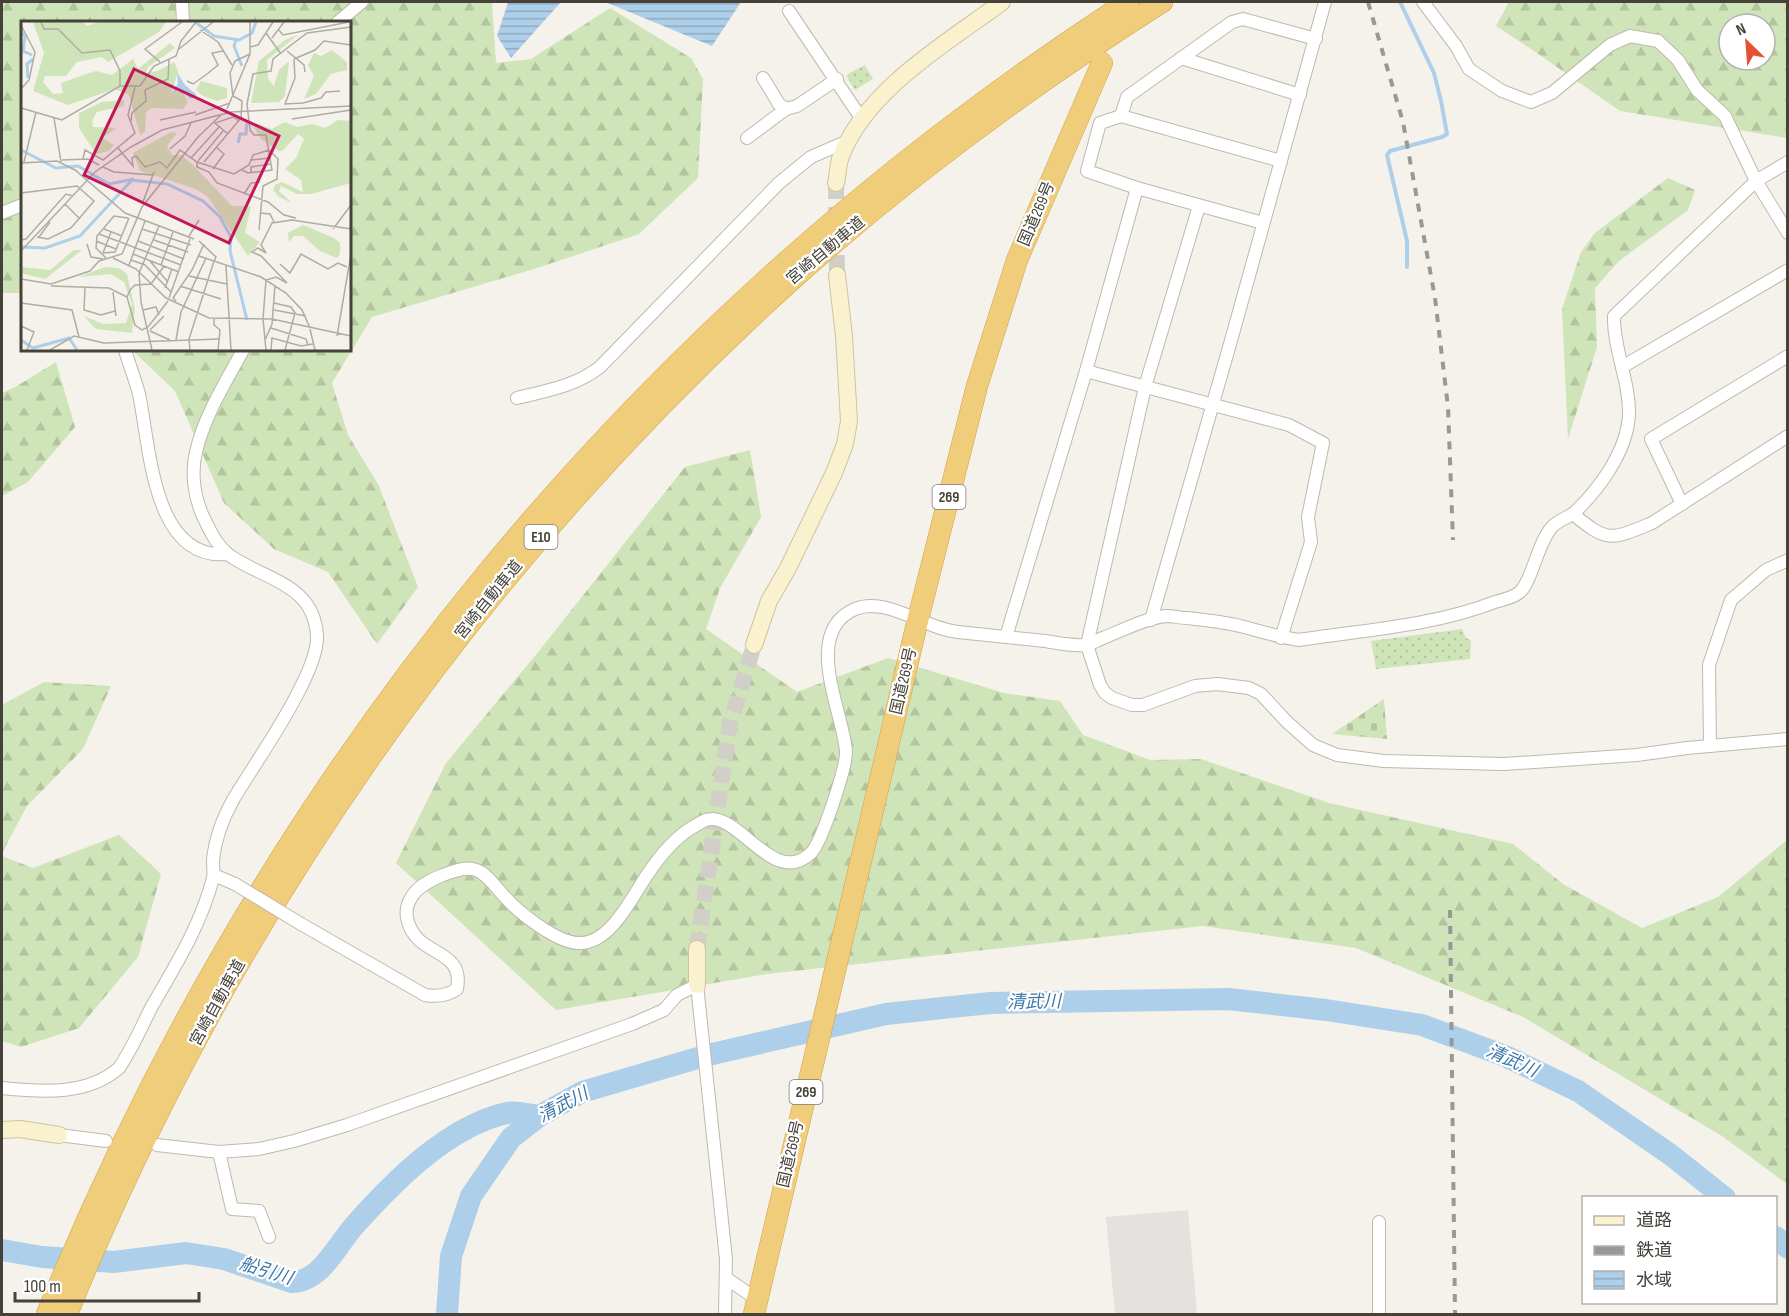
<svg xmlns="http://www.w3.org/2000/svg" width="1789" height="1316" font-family="'Sofia Sans Condensed','Noto Sans JP',sans-serif">
	<style>
		.green { fill: url(#green-dots) }
		.forest { fill: url(#forest-firs); fill-rule: evenodd }
		.cemetery { fill: url(#cemetery-stones) }
		.parking { fill: #e3e2df }
		.water { fill: url(#water-rules) }
		.lines { fill: none; stroke-linecap: round; stroke-linejoin: round }
		.stream { stroke: #aecfea; stroke-width: 4 }
		.river { stroke: #aecfea; stroke-width: 22 }
		.secondary-tunnel { stroke: #d1cfc7; stroke-width: 16; stroke-dasharray: 16 8; stroke-linecap: butt }
		.street-casing { stroke: #bfb9ae; stroke-width: 14 }
		.secondary-casing { stroke: #cfc49f; stroke-width: 18 }
		.highway-casing { stroke: #cea24b; stroke-width: 22 }
		.street { stroke: #fff; stroke-width: 12 }
		.secondary { stroke: #faf1cf; stroke-width: 16 }
		.highway { stroke: #f0cd7a; stroke-width: 21 }
		.rail { stroke: #989898; stroke-width: 4; stroke-dasharray: 8 8; stroke-linecap: butt }
		.street-bridge-casing { stroke: #bfb9ae; stroke-width: 14; stroke-linecap: butt }
		.street-bridge { stroke: #fff; stroke-width: 12 }
		.labels { text-anchor: middle; dominant-baseline: central; stroke-width: 4.5; stroke-linejoin: round; paint-order: stroke }
		.shield { fill: #fff; stroke: #7e7b74; stroke-width: 1.5 }
		.shield-label { font-size: 15px; font-weight: bold; fill: #474239 }
		.street-label { font-size: 16px; fill: #474239; stroke: #fff }
		.water-label { font-size: 18px; font-style: italic; fill: #3d78a9; stroke: #fff }
		.inset-river { fill: none; stroke: #aecfea; stroke-width: 3 }
		.inset-road { fill: none; stroke: #afaca4; stroke-width: 1.5 }
		.view { fill: #c2185b; fill-opacity: 0.15; stroke: #c2185b; stroke-width: 3 }
		.inset-edge { fill: none; stroke: #474239; stroke-width: 3 }
	</style>
	<defs>
		<pattern id="green-dots" width="8" height="8" patternUnits="userSpaceOnUse" patternTransform="scale(1.5)"><rect width="8" height="8" fill="#cfe4b8"/><path d="M2 2h.1M6 6h.1" fill="none" stroke="#b3c59f" stroke-width="1.8" stroke-linecap="round"/></pattern>
		<pattern id="forest-firs" width="22" height="20" patternUnits="userSpaceOnUse" patternTransform="scale(1.5)"><rect width="22" height="20" fill="#cfe4b8"/><path d="M5 1l3.5 6h-7zM16 11l3.5 6h-7z" fill="#b3c59f"/></pattern>
		<pattern id="cemetery-stones" width="16" height="16" patternUnits="userSpaceOnUse" patternTransform="scale(1.5)"><rect width="16" height="16" fill="#cfe4b8"/><path d="M2 7V4a2 2 0 0 1 4 0v3zM10 15v-3a2 2 0 0 1 4 0v3z" fill="#b3c59f"/></pattern>
		<pattern id="water-rules" width="6" height="5" patternUnits="userSpaceOnUse" patternTransform="scale(1.5)"><rect width="6" height="5" fill="#aecfea"/><path d="M0 2.5h6" fill="none" stroke="#8faabf"/></pattern>
	</defs>
	<rect width="100%" height="100%" fill="#f4f2eb"/>
	<!-- green -->
	<g class="green">
		<polygon points="865,65 873,79 855,90 847,77 848,74"/>
		<polygon points="1462,629 1466,638 1471,640 1470,659 1376,669 1371,641"/>
	</g>
	<!-- forest -->
	<g class="forest">
		<polygon points="2,2 492,2 496,63 531,59 610,8 691,58 703,79 698,178 639,234 534,269 372,317 332,383 348,435 378,484 418,587 377,644 328,572 274,549 224,503 175,391 132,350 350,350 350,22 22,22 22,293 2,293"/>
		<path d="M1509,2H1787V138L1620,111L1534,51L1496,26ZM1729,24H1765V60H1729Z"/>
		<polygon points="1668,178 1695,190 1688,210 1619,261 1595,288 1597,347 1568,439 1562,309 1581,252 1595,233"/>
		<polygon points="56,362 75,427 28,482 2,496 2,393 17,386"/>
		<polygon points="750,450 761,517 720,588 706,629 797,692 888,658 1004,693 1060,701 1083,735 1150,760 1201,759 1329,803 1513,844 1563,884 1642,928 1718,897 1787,840 1787,1184 1722,1136 1523,1017 1356,948 1203,926 767,974 556,1010 396,863 446,763 539,651 685,467"/>
		<polygon points="44,682 111,686 83,749 27,806 2,853 2,705"/>
		<polygon points="119,835 161,874 138,957 79,1028 21,1047 2,1041 2,856 33,868"/>
	</g>
	<!-- cemetery -->
	<polygon class="cemetery" points="1384,699 1387,739 1332,734"/>
	<!-- parking -->
	<polygon class="parking" points="1188,1210 1197,1314 1115,1314 1106,1217"/>
	<!-- water -->
	<g class="water">
		<polygon points="508,2 561,2 511,58 497,36"/>
		<polygon points="605,2 741,2 712,46"/>
	</g>
	<g class="lines">
		<!-- stream -->
		<polyline class="stream" points="1400,2 1434,73 1441,101 1447,134 1442,137 1390,151 1387,155 1407,241 1407,267"/>
		<!-- river -->
		<g class="river">
			<polyline points="1776,1237 1788,1248"/>
			<path d="M2,1250L42,1257L114,1262L186,1253L224,1259L292,1282C321,1282 337,1245 354,1226C393,1182 448,1126 507,1113C516,1111 529,1115 539,1116"/>
			<polyline points="447,1314 451,1256 471,1196 511,1138 539,1116 582,1092 708,1055 886,1014 990,1003 1228,999 1326,1010 1422,1025 1505,1056 1578,1091 1671,1155 1725,1198"/>
		</g>
		<!-- secondary-tunnel -->
		<g class="secondary-tunnel">
			<polyline points="836,183 837,275"/>
			<polyline points="697,949 730,723 754,645"/>
		</g>
		<!-- street casing -->
		<g class="street-casing">
			<g id="street">
				<polyline points="182,2 183,22"/>
				<polyline points="1423,2 1456,46 1469,69 1502,91 1531,102 1552,93 1610,45 1630,36 1658,41 1678,60 1697,90 1725,116 1756,181 1788,233"/>
				<polyline points="789,11 861,118"/>
				<polyline points="338,22 362,2"/>
				<polyline points="1181,58 1300,95"/>
				<polyline points="763,78 779,104 786,109 797,106 837,79"/>
				<polyline points="1121,116 1281,161"/>
				<polyline points="747,138 786,109"/>
				<polyline points="1199,206 1145,387 1087,645 1100,685 1105,693 1112,698 1132,705 1143,705 1195,686 1217,684 1249,688 1261,694 1287,722 1313,745 1337,755 1384,761 1504,764 1637,755 1687,748 1788,739"/>
				<polyline points="2,213 22,205"/>
				<polyline points="1263,223 1137,188 1087,171 1100,123 1121,116 1127,97 1232,22 1243,19 1316,39"/>
				<path d="M125,350C129,364 135,379 139,394C150,445 152,561 227,554"/>
				<polyline points="1622,367 1788,270"/>
				<polyline points="1086,371 1289,425 1323,443 1308,517 1311,542 1281,638"/>
				<path d="M517,398C546,391 576,386 600,367L779,183L811,157L848,141"/>
				<polyline points="1682,504 1651,439 1788,356"/>
				<path d="M1573,514C1608,543 1611,540 1652,523L1788,436"/>
				<polyline points="1151,620 1232,337 1325,2"/>
				<polyline points="1006,637 1086,371 1137,188"/>
				<polyline points="1710,746 1709,665 1731,600 1766,570 1788,560"/>
				<polyline points="214,875 235,884"/>
				<path d="M301,924L425,995C437,997 447,996 457,989C463,957 437,956 419,940C408,929 402,912 411,898C417,887 432,879 443,875C453,871 466,866 476,870C488,874 496,888 505,897C519,913 556,942 578,943C610,945 632,897 647,875C659,857 674,838 693,827C698,824 705,819 711,819C742,818 775,887 811,853C822,842 846,768 846,752C844,714 801,632 855,609C887,596 925,629 958,632C987,635 1016,638 1045,641C1057,643 1072,646 1085,645C1091,645 1097,640 1103,638C1121,631 1148,617 1167,616C1173,616 1180,618 1187,618C1204,620 1223,622 1240,626C1260,631 1278,637 1299,640C1364,630 1433,626 1495,602C1503,600 1514,597 1520,592C1532,581 1538,542 1552,527C1558,520 1568,518 1575,512C1600,488 1627,451 1629,415C1630,382 1613,348 1614,316L1756,181L1788,162"/>
				<path d="M2,1088C41,1092 87,1096 119,1068C132,1049 141,1028 151,1008C175,966 201,925 213,878C214,872 213,866 213,860C215,839 223,818 233,800C254,764 319,674 317,636C314,583 264,580 229,555C216,545 209,529 202,514C194,495 191,472 196,452C204,416 226,382 243,350"/>
				<polyline points="59,1135 106,1141"/>
				<polyline points="157,1145 219,1152 259,1149 294,1141 347,1125 632,1024 664,1010 677,995 697,985 726,1259 725,1314"/>
				<polyline points="219,1152 232,1209 259,1211 269,1237"/>
				<polyline points="1379,1222 1379,1314"/>
				<polyline points="726,1278 755,1298 757,1297"/>
			</g>
		</g>
		<!-- secondary casing -->
		<g class="secondary-casing">
			<g id="secondary">
				<path d="M836,183C838,174 838,164 841,156C867,89 947,43 1002,2"/>
				<polyline points="754,645 769,601 788,568 834,473 845,444 849,421 844,336 837,275"/>
				<polyline points="697,949 697,985"/>
				<polyline points="2,1130 20,1129 59,1135"/>
			</g>
		</g>
		<!-- highway casing -->
		<g class="highway-casing">
			<g id="highway">
				<path d="M47,1314C268,772 636,321 1128,2"/>
				<path d="M67,1314C226,923 473,569 786,285C902,180 1030,86 1162,2"/>
				<polyline points="754,1314 918,619 977,386 1017,260 1102,63"/>
			</g>
		</g>
		<!-- street -->
		<use href="#street" class="street"/>
		<!-- secondary -->
		<use href="#secondary" class="secondary"/>
		<!-- highway -->
		<use href="#highway" class="highway"/>
		<!-- rail -->
		<g class="rail">
			<polyline points="1368,2 1403,122 1435,298 1448,407 1453,540"/>
			<polyline points="1450,910 1455,1314"/>
		</g>
		<!-- street-bridge casing -->
		<g class="street-bridge-casing">
			<polyline id="street-bridge" points="235,884 301,924"/>
		</g>
		<!-- street-bridge -->
		<use href="#street-bridge" class="street-bridge"/>
	</g>
	<g class="labels">
		<!-- shield labels -->
		<g class="shield">
			<rect x="932.5" y="485" width="33" height="24" rx="4.5"/>
			<rect x="524.5" y="525" width="33" height="24" rx="4.5"/>
			<rect x="789.5" y="1080" width="33" height="24" rx="4.5"/>
		</g>
		<g class="shield-label">
			<text x="949" y="497">269</text>
			<text x="541" y="537">E10</text>
			<text x="806" y="1092">269</text>
		</g>
		<!-- street labels -->
		<g class="street-label">
			<text transform="translate(1037 214) rotate(-67)">国道269号</text>
			<text transform="translate(826 251) rotate(-40)">宮崎自動車道</text>
			<text transform="translate(489 600) rotate(-51)">宮崎自動車道</text>
			<text transform="translate(904 681) rotate(-77)">国道269号</text>
			<text transform="translate(218 1003) rotate(-61)">宮崎自動車道</text>
			<text transform="translate(791 1154) rotate(-77)">国道269号</text>
		</g>
		<!-- water labels -->
		<g class="water-label">
			<text transform="translate(1034 1002) rotate(-1)">清武川</text>
			<text transform="translate(1512 1061) rotate(24)">清武川</text>
			<text transform="translate(563 1105) rotate(-28)">清武川</text>
			<text transform="translate(266 1271) rotate(17)">船引川</text>
		</g>
	</g>
	<!-- overview -->
	<g transform="translate(21 21)">
		<rect width="330" height="330" fill="#f4f2eb"/>
		<path d="M12,1H62L66,5L77,1H145L138,11L87,41L81,36L56,41L45,55H24L22,61L32,73L42,72L40,62L65,53L75,50L91,54L112,38L117,48L149,22L154,27L127,46L125,52L137,50L153,41L157,50L151,71H162L167,81L162,88L131,87L125,91L124,111L119,114L108,74L94,68L47,84L12,70L23,32ZM277,14L246,39L247,58L253,65L258,49L268,40L264,75L258,81L230,82L238,40L264,19ZM311,29L326,41V49L310,53L295,73L283,78L293,55L287,44L293,32L300,35ZM180,60L206,67V77L196,80L182,75L175,69ZM103,79V85L76,91L71,100L72,106L96,107L81,117L93,124L88,130L75,133L58,107V92L81,81ZM317,99L330,100V162L290,173H276L260,165L258,170L271,182L258,176L252,169L254,164L261,161L282,171L280,159L264,148L275,137L283,118L277,113L261,130H258L240,118L233,106L237,103L251,108L264,101L276,106L291,103L304,107ZM150,111L156,112L146,125L151,134H160L172,144L211,185H230L224,212L239,221L227,235L187,176L175,168L119,150L112,132ZM282,204L313,217L319,222V233L316,237L299,230L282,215H273L268,221L267,212ZM53,229H61L24,258L0,252V246L29,249ZM84,246L98,247L106,253L114,289L111,312L75,308L63,295L82,303L105,302L111,283L103,261L90,253L58,256Z" fill="#cfe4b8"/>
		<path d="M156,51L164,64L176,74L169,78L160,68L152,72L157,62Z" fill="#aecfea"/>
		<path class="inset-river" d="M174,1L193,15L218,19L231,12L235,1M0,10L4,16L2,30L11,34M215,19L213,25L221,45M7,57L6,43L12,38M217,122L219,113H225L226,100M0,129L35,147L57,145L88,163L113,158M0,226L24,227L59,215L111,159L146,163L182,180L199,196L210,216L209,230L226,299M0,319L12,327L48,317L56,329"/>
		<path class="inset-road" d="M20,1L23,8H37L61,32L89,29L99,50V65M0,4L14,31L8,59L0,68M257,8L262,14L328,1M179,9L197,21L211,44M245,12L260,33M251,17L263,1M229,26L237,24L252,1M158,28L192,1M266,30L283,44L284,51M273,38L274,57L264,83L282,82L300,77L305,71L319,70M273,38L294,29L303,20L330,24M139,41L124,28L161,1M166,60L172,63L186,53L197,44L191,32L202,30M0,87L41,99L99,65H119L133,45L155,35L160,20L175,1M206,88L229,33V1M174,94L209,82M33,97L40,141M271,98L330,89M139,99L175,91M110,100L111,92L125,80L124,69L147,58L148,39M207,113L194,102L212,96L218,100M97,127L112,145L111,137L115,135L124,146L139,141L146,147L159,129L176,141L213,153L228,144L232,134L248,129M149,128L164,115L170,102M170,137L198,106M62,138L64,129L82,139L114,112L107,94L114,66M41,139L67,138L78,144M230,139L249,137M177,140L202,110M3,141L15,91M176,141V146L188,151L196,162L247,181L263,194L275,197M183,141L220,97L221,80L212,75L209,52L214,40L229,33M0,142L36,140L56,150M82,146L93,151L132,154M53,148L104,192L173,218M192,148L203,133L195,126M221,149L227,152L251,149L245,114H233L229,109L226,83L232,53L250,50L252,38L286,12L330,6M230,152V146L250,143M0,172L56,165L73,180L50,207L27,218L16,216M223,173L230,162L239,161M122,181L133,151M44,183L59,198M239,192L249,193L253,201M83,208L101,215M121,208L170,224M312,208L330,184M238,209L242,165L256,158L257,138L248,129M78,213L160,244M168,215L178,199M18,216L29,201M0,219L5,218L45,173L52,175M133,219L167,231M75,220L95,228M117,220L163,238M66,223L70,236L82,238M0,230L74,151L110,126L141,109L210,91L330,85M82,232L94,231L108,197M82,232L90,211M112,233L158,251M178,235L193,240L195,236L178,220M85,237L75,227L76,215L93,195L107,197M92,237L115,248L145,277L188,297L251,298L330,315M110,239L124,244L150,271M129,240L146,260M259,243L269,252L280,233L307,248L317,242L326,246M108,244L124,200M140,244L152,211M143,245L130,263L114,264L109,269L106,276L114,304L121,309L127,306L147,280M205,245L210,329M168,255L206,263M0,258L30,263L69,250L78,240L101,233L121,186L177,116L200,94M30,265L88,267L106,276M159,265L200,278M64,267L63,289L80,294L94,290M144,267L151,248M92,271L95,295M148,277L169,218M155,280L152,277L171,249L183,223M0,282L51,289L58,316M253,282L270,286L274,292L264,329M122,289L135,286L138,294M253,289L285,295M193,297V304L199,309L197,329M242,298L245,329M242,298L245,259L255,256L266,262L240,235L231,231L237,227L245,232L240,224L251,202L271,199L330,208M0,305L13,311L6,329M250,307L285,318L287,324M289,308L294,329M129,309L143,295M129,310L149,319M316,315L330,233M155,319L160,291L185,237M244,319L251,303L254,264M29,329L53,315L83,322L199,318M131,329L120,281L118,252L138,205M169,329L168,318L193,240L240,256L265,272L281,289L289,307M250,329L251,317L280,325L292,323"/>
		<path class="view" d="M113,48L258,115L208,222L63,154Z"/>
		<rect width="330" height="330" class="inset-edge"/>
	</g>
	<!-- border -->
	<rect width="1789" height="1316" fill="none" stroke="#474239" stroke-width="6"/>
	<!-- legend -->
	<rect x="1582" y="1196" width="195" height="108" fill="#ffffff" stroke="#b5b3b0" stroke-width="1.5"/>
	<rect x="1594" y="1216" width="30" height="9" fill="#faf1cf" stroke="#b5b3b0" stroke-width="1.5"/>
	<text x="1636" y="1226" font-size="18" fill="#474239">道路</text>
	<rect x="1594" y="1246" width="30" height="9" fill="#989898" stroke="#b5b3b0" stroke-width="1.5"/>
	<text x="1636" y="1256" font-size="18" fill="#474239">鉄道</text>
	<rect x="1594" y="1271" width="30" height="18" fill="url(#water-rules)" stroke="#b5b3b0" stroke-width="1.5"/>
	<text x="1636" y="1286" font-size="18" fill="#474239">水域</text>
	<!-- north arrow -->
	<g transform="translate(1747 42) rotate(335)"><circle r="28" fill="#ffffff" stroke="#b5b3b0" stroke-width="1.5"/>
	<path d="M0-4.5L10 22L0 15L-10 22Z" fill="#e55231"/>
	<text y="-9" font-size="16" font-weight="bold" text-anchor="middle" fill="#474239">N</text>
	</g>
	<!-- scale -->
	<path d="M15 1292v9h184v-9" fill="none" stroke="#474239" stroke-width="3"/>
	<text x="24" y="1292" font-size="18" fill="#474239" stroke="#ffffff" stroke-width="4.5" paint-order="stroke">100 m</text>
</svg>
